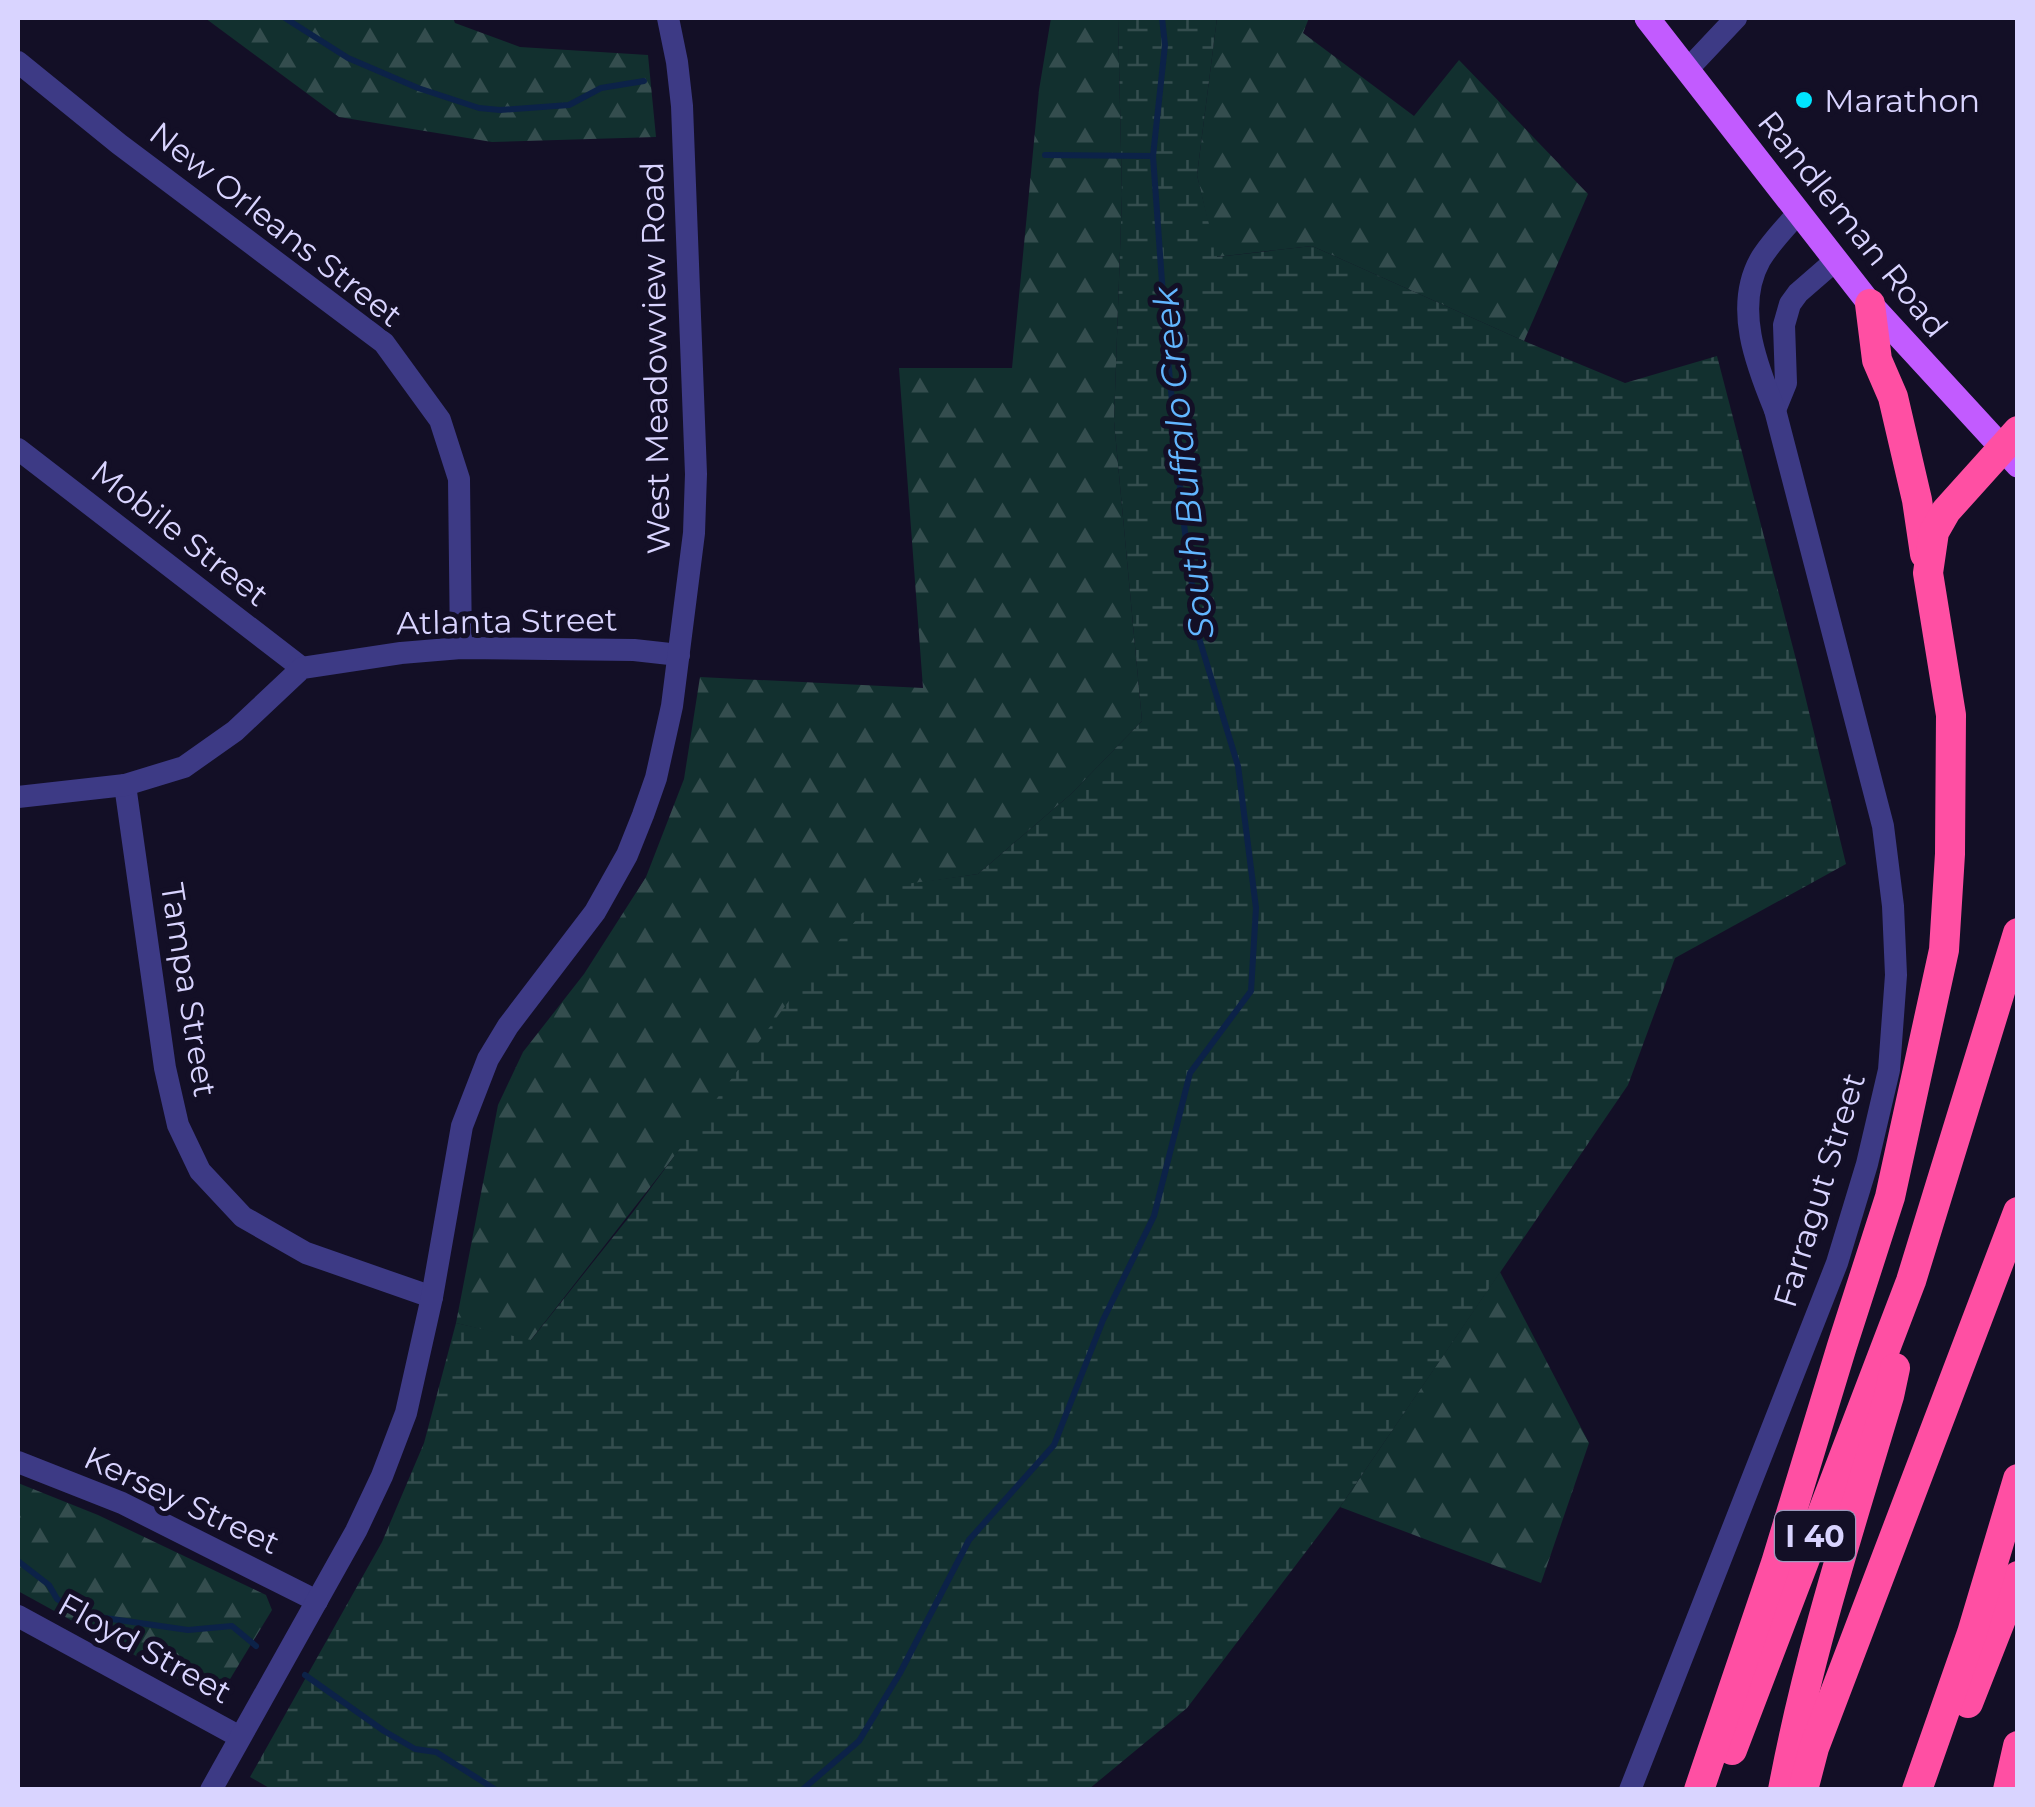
<svg xmlns="http://www.w3.org/2000/svg" width="2035" height="1807" font-family="Montserrat,sans-serif">
	<style>
		.forest { fill: url(#forest-firs) }
		.wetland { fill: url(#wetland-marsh) }
		.lines { fill: none; stroke-linecap: round; stroke-linejoin: round }
		.stream { stroke: #0c2248; stroke-width: 6 }
		.minor { stroke: #3d3a85; stroke-width: 22 }
		.major { stroke: #c25bff; stroke-width: 25 }
		.highway { stroke: #ff4fa3; stroke-width: 30 }
		.poi-dot { fill: #00e5ff; stroke: #130f26; stroke-width: 4 }
		.labels { text-anchor: middle; dominant-baseline: central; stroke-width: 10; stroke-linejoin: round; paint-order: stroke }
		.shield { fill: #130f26; stroke: #9e99be; stroke-width: 2.5 }
		.shield-label { font-size: 30px; font-weight: bold; fill: #d9d4ff }
		.poi-label { font-size: 32px; fill: #d9d4ff; stroke: #130f26; text-anchor: start }
		.street-label { font-size: 32px; fill: #d9d4ff; stroke: #130f26 }
		.water-label { font-size: 35px; font-style: italic; fill: #62b6ff; stroke: #130f26 }
	</style>
	<defs>
		<pattern id="forest-firs" width="22" height="20" patternUnits="userSpaceOnUse" patternTransform="scale(2.5)"><rect width="22" height="20" fill="#12302f"/><path d="M5 1l3.5 6h-7zM16 11l3.5 6h-7z" fill="#344d4e"/></pattern>
		<pattern id="wetland-marsh" width="20" height="14" patternUnits="userSpaceOnUse" patternTransform="scale(2.5)"><rect width="20" height="14" fill="#12302f"/><path d="M1 5h8M5 5V1M11 12h8M15 12V8" fill="none" stroke="#344d4e"/></pattern>
	</defs>
	<rect width="100%" height="100%" fill="#130f26"/>
	<!-- forest -->
	<g class="forest">
		<polygon points="205,18 453,18 455,23 520,47 648,55 656,137 492,142 339,117"/>
		<polygon points="1051,18 1118,18 1122,195 1114,421 1142,721 1071,794 978,874 884,888 530,1341 456,1323 498,1105 523,1052 584,974 646,877 684,779 700,677 923,688 899,368 1012,368 1039,90"/>
		<polygon points="1217,18 1309,18 1303,33 1414,116 1459,60 1588,194 1524,341 1312,246 1216,257 1197,175"/>
		<polygon points="1500,1272 1589,1443 1541,1583 1340,1507"/>
		<polygon points="18,1483 98,1515 266,1595 272,1610 221,1694 207,1695 18,1591"/>
	</g>
	<!-- wetland -->
	<polygon class="wetland" points="1118,18 1217,18 1197,175 1217,257 1312,246 1524,341 1625,383 1717,356 1799,671 1846,864 1675,958 1628,1085 1340,1507 1187,1708 1089,1789 271,1789 250,1777 382,1542 424,1443 456,1323 531,1340 633,1212 797,990 884,887 978,874 1071,794 1142,721 1114,421 1122,195"/>
	<g class="lines">
		<!-- stream -->
		<g class="stream">
			<polyline points="285,18 348,58 418,88 479,108 500,110 569,105 601,88 644,81"/>
			<polyline points="1045,155 1153,156"/>
			<polyline points="18,1561 49,1585 57,1599 65,1604 105,1618 188,1630 232,1626 256,1646"/>
			<polyline points="305,1675 384,1731 415,1749 436,1752 496,1790"/>
			<polyline points="802,1790 859,1741 900,1673 969,1540 1054,1445 1103,1320 1154,1216 1190,1073 1251,991 1256,908 1238,766 1199,638 1183,517 1166,338 1153,156 1165,45 1162,18"/>
		</g>
		<!-- minor -->
		<g class="minor">
			<polyline points="18,62 119,144 384,343 440,420 459,479 461,648"/>
			<polyline points="1687,70 1736,18"/>
			<polyline points="1775,410 1786,383 1784,325 1790,304 1798,293 1836,260"/>
			<polyline points="18,449 302,668"/>
			<polyline points="125,785 165,1068 178,1125 200,1171 243,1217 306,1253 432,1297"/>
			<polyline points="18,797 125,785 184,767 235,731 302,668 401,653 461,648 634,650 679,655"/>
			<polyline points="18,1462 122,1503 317,1601"/>
			<polyline points="18,1616 240,1737"/>
			<polyline points="211,1790 356,1531 382,1476 406,1413 432,1297 462,1126 488,1059 508,1026 595,912 627,855 643,815 656,778 672,706 694,533 696,474 682,106 677,62 668,18"/>
			<path d="M1630,1790L1837,1263L1867,1164L1889,1070L1896,975L1893,906L1883,826L1775,410C1756,364 1734,307 1760,260C1770,243 1786,227 1799,212"/>
		</g>
		<!-- major -->
		<polyline class="major" points="1647,18 1870,304 2018,465"/>
		<!-- highway -->
		<g class="highway">
			<polyline points="1870,304 1877,360 1893,397 1917,500 1925,554"/>
			<polyline points="1968,1703 2018,1576"/>
			<polyline points="1732,1750 1911,1281 2018,933"/>
			<polyline points="1699,1790 1776,1563 1842,1346 1890,1197 1944,950 1950,854 1951,715 1928,573 1934,532 1946,511 2018,431"/>
			<path d="M1783,1790C1808,1656 1850,1526 1889,1396L1895,1368"/>
			<polyline points="1803,1790 1814,1748 2018,1212"/>
			<polyline points="1917,1790 1972,1633 2018,1479"/>
			<polyline points="2008,1790 2018,1746"/>
		</g>
	</g>
	<!-- markers -->
	<circle class="poi-dot" cx="1804" cy="100" r="10"/>
	<g class="labels">
		<!-- shield labels -->
		<rect class="shield" x="1775" y="1511" width="80" height="50" rx="8"/>
		<g class="shield-label">
			<text x="1815" y="1536">I 40</text>
		</g>
		<!-- poi labels -->
		<g class="poi-label">
			<text x="1824" y="100">Marathon</text>
		</g>
		<!-- street labels -->
		<g class="street-label">
			<text transform="translate(276 224) rotate(38)">New Orleans Street</text>
			<text transform="translate(1853 224) rotate(51)">Randleman Road</text>
			<text transform="translate(655 358) rotate(-91)">West Meadowview Road</text>
			<text transform="translate(180 533) rotate(38)">Mobile Street</text>
			<text transform="translate(507 621) rotate(-1)">Atlanta Street</text>
			<text transform="translate(189 990) rotate(81)">Tampa Street</text>
			<text transform="translate(1819 1190) rotate(-73)">Farragut Street</text>
			<text transform="translate(182 1500) rotate(25)">Kersey Street</text>
			<text transform="translate(145 1648) rotate(29)">Floyd Street</text>
		</g>
		<!-- water labels -->
		<g class="water-label">
			<text transform="translate(1183 463) rotate(-96)">South Buffalo Creek</text>
		</g>
	</g>
	<!-- border -->
	<rect width="2035" height="1807" fill="none" stroke="#d9d4ff" stroke-width="40"/>
</svg>
